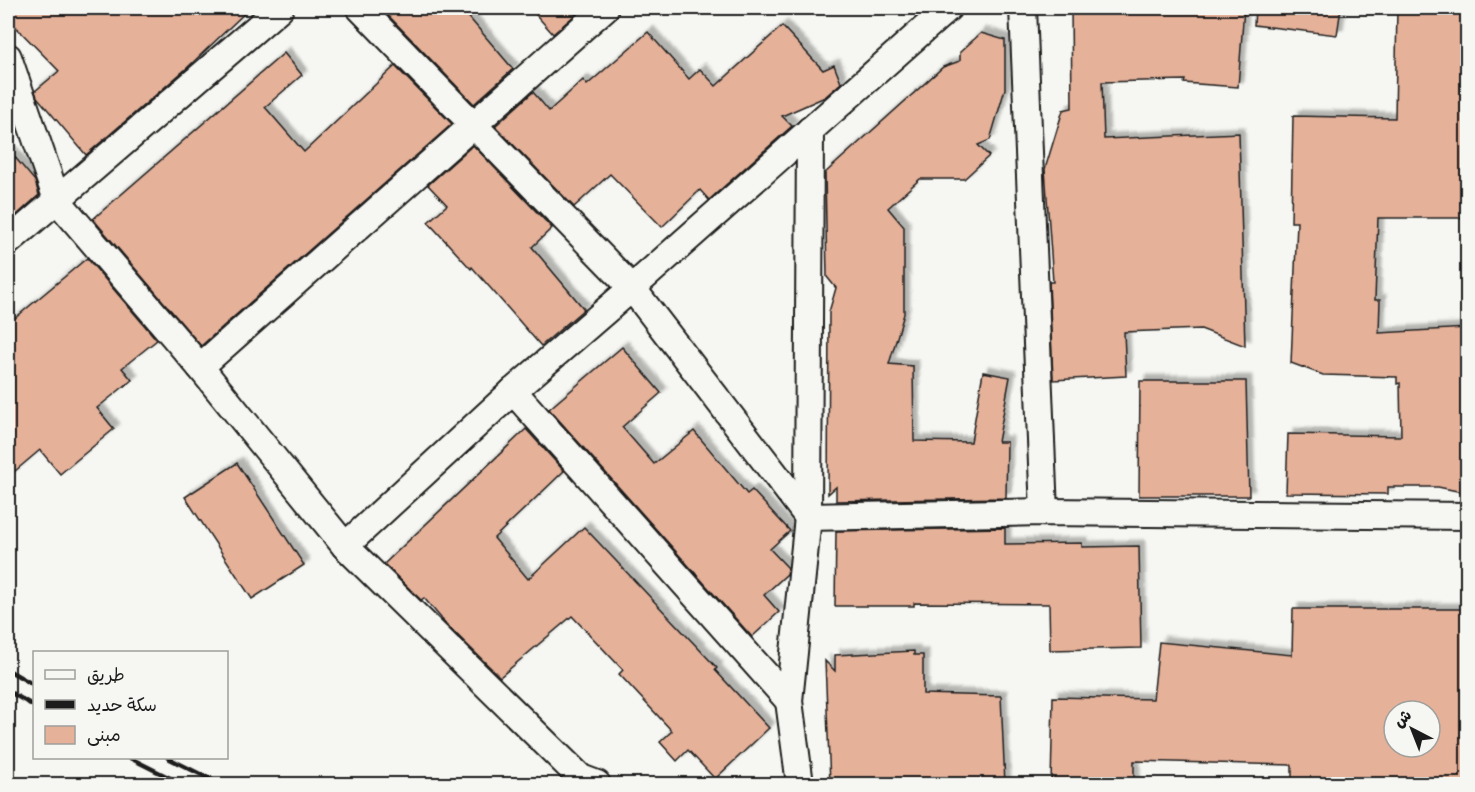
<svg xmlns="http://www.w3.org/2000/svg" width="1475" height="792" font-family="Itim,'Playpen Sans Arabic',sans-serif">
	<style>
		.building { fill: #e5b199; stroke: #1c1c1c; stroke-width: 1.5; fill-rule: evenodd; filter: url(#shadow) }
		.lines { fill: none; stroke-linecap: round; stroke-linejoin: round }
		.street-casing { stroke: #1c1c1c; stroke-width: 30 }
		.street { stroke: #f6f6f2; stroke-width: 26 }
		.rail { stroke: #1c1c1c; stroke-width: 4.5 }
	</style>
	<defs>
		<filter id="shadow"><feDropShadow dx="5.5" dy="-5.5" stdDeviation="1.5" flood-color="#0004"/></filter>
	</defs>
	<rect width="100%" height="100%" fill="#f6f6f2"/>
	<filter id="ink" filterUnits="userSpaceOnUse"><feTurbulence type="fractalNoise" baseFrequency=".0167" numOctaves="2"/><feDisplacementMap in="SourceGraphic" scale="12" xChannelSelector="R" yChannelSelector="G"/><feConvolveMatrix kernelMatrix="1 2 1 2 8 2 1 2 1" color-interpolation-filters="sRGB"/></filter>
	<g filter="url(#ink)">
		<!-- building -->
		<g class="building">
			<polygon points="8,8 250,8 187,68 86,155 37,97 35,91 59,71 8,19"/>
			<polygon points="381,8 461,8 513,69 474,104"/>
			<polygon points="530,8 583,8 553,34"/>
			<polygon points="1071,8 1244,8 1238,87 1184,83 1185,80 1102,82 1104,139 1239,133 1245,346 1201,329 1124,332 1126,376 1053,380 1049,282 1053,282 1045,169 1063,110 1072,108"/>
			<polygon points="1255,8 1341,8 1337,35 1254,25"/>
			<polygon points="1397,8 1467,8 1467,218 1378,218 1375,300 1380,300 1379,333 1467,328 1467,493 1438,487 1388,487 1388,494 1286,493 1288,434 1401,436 1400,383 1397,384 1397,377 1323,375 1291,363 1297,222 1291,222 1293,116 1395,118"/>
			<polygon points="782,26 823,70 834,65 841,83 825,97 782,116 792,126 709,200 700,190 662,227 610,174 574,207 495,126 533,92 549,111 583,80 587,85 648,32 689,79 700,69 716,86"/>
			<polygon points="981,33 1005,40 1005,89 990,140 978,145 989,156 964,179 920,179 888,208 904,227 904,314 889,364 913,366 914,441 971,442 983,372 1010,377 998,442 1007,442 1006,498 836,501 836,487 828,494 829,312 836,288 827,277 825,173 943,67 960,61 960,52"/>
			<polygon points="284,53 302,75 265,107 304,152 395,66 452,124 201,346 93,219"/>
			<polygon points="473,145 552,228 532,247 584,309 541,346 472,267 471,269 428,222 447,205 428,185"/>
			<polygon points="8,149 35,181 39,195 8,223"/>
			<polygon points="87,258 157,340 122,368 132,380 97,408 114,429 60,474 40,450 8,477 8,324"/>
			<polygon points="622,347 661,393 622,427 654,464 694,431 747,494 752,490 790,531 770,549 788,568 787,574 764,595 779,612 752,637 549,409"/>
			<polygon points="1140,381 1246,381 1249,496 1139,496"/>
			<polygon points="526,429 564,471 494,538 528,579 584,527 717,668 715,670 769,728 715,779 688,750 677,761 660,742 672,731 619,674 623,670 572,616 500,677 446,624 424,598 421,600 384,564"/>
			<polygon points="237,463 304,565 252,599 185,497"/>
			<polygon points="1005,528 1005,544 1082,543 1082,547 1139,546 1141,648 1050,650 1049,604 914,603 914,606 835,606 836,531"/>
			<path d="M1293,609H1467V784H1292V765L1134,761V784H1051L1053,697L1153,699L1159,642L1292,655ZM1394,711H1430V747H1394Z"/>
			<polygon points="914,651 914,655 923,655 923,694 1001,696 1005,784 830,784 825,661 835,671 835,655"/>
		</g>
		<g class="lines">
			<!-- street casing -->
			<g class="street-casing">
				<g id="street">
					<polyline points="948,8 632,288 808,517 1044,512 1468,516"/>
					<polyline points="1023,8 1044,512"/>
					<polyline points="8,57 57,200 200,367 345,546 513,391 632,288 360,8"/>
					<polyline points="8,242 280,8"/>
					<polyline points="200,367 605,8"/>
					<polyline points="513,391 789,701"/>
					<polyline points="345,546 581,778 597,784"/>
					<polyline points="800,784 789,701 808,517 810,130"/>
				</g>
			</g>
			<!-- street -->
			<use href="#street" class="street"/>
			<!-- rail -->
			<g class="rail">
				<polyline points="8,670 34,685"/>
				<polyline points="8,691 34,706"/>
				<polyline points="130,758 182,784"/>
				<polyline points="168,758 220,784"/>
			</g>
		</g>
	</g>
	<!-- margin -->
	<rect width="1475" height="792" fill="none" stroke="#f6f6f2" stroke-width="30"/>
	<rect x="15" y="15" width="1445" height="762" fill="none" stroke="#1c1c1c" stroke-width="2" filter="url(#ink)"/>
	<!-- legend -->
	<rect x="33" y="651" width="195" height="108" fill="#f6f6f2" stroke="#9f9f9c" stroke-width="1.5"/>
	<rect x="45" y="670" width="30" height="9" fill="#f6f6f2" stroke="#9f9f9c" stroke-width="1.5"/>
	<text x="87" y="681" font-size="18" fill="#1c1c1c">طريق</text>
	<rect x="45" y="700" width="30" height="9" fill="#1c1c1c" stroke="#9f9f9c" stroke-width="1.5"/>
	<text x="87" y="711" font-size="18" fill="#1c1c1c">سكة حديد</text>
	<rect x="45" y="726" width="30" height="18" fill="#e5b199" stroke="#9f9f9c" stroke-width="1.5"/>
	<text x="87" y="741" font-size="18" fill="#1c1c1c">مبنى</text>
	<!-- north arrow -->
	<g transform="translate(1412 729) rotate(318)"><circle r="28" fill="#f6f6f2" stroke="#9f9f9c" stroke-width="1.5"/>
	<path d="M0-4.5L10 22L0 15L-10 22Z" fill="#1c1c1c"/>
	<text y="-9" font-size="16" font-weight="bold" text-anchor="middle" fill="#1c1c1c">ش</text>
	</g>
</svg>
